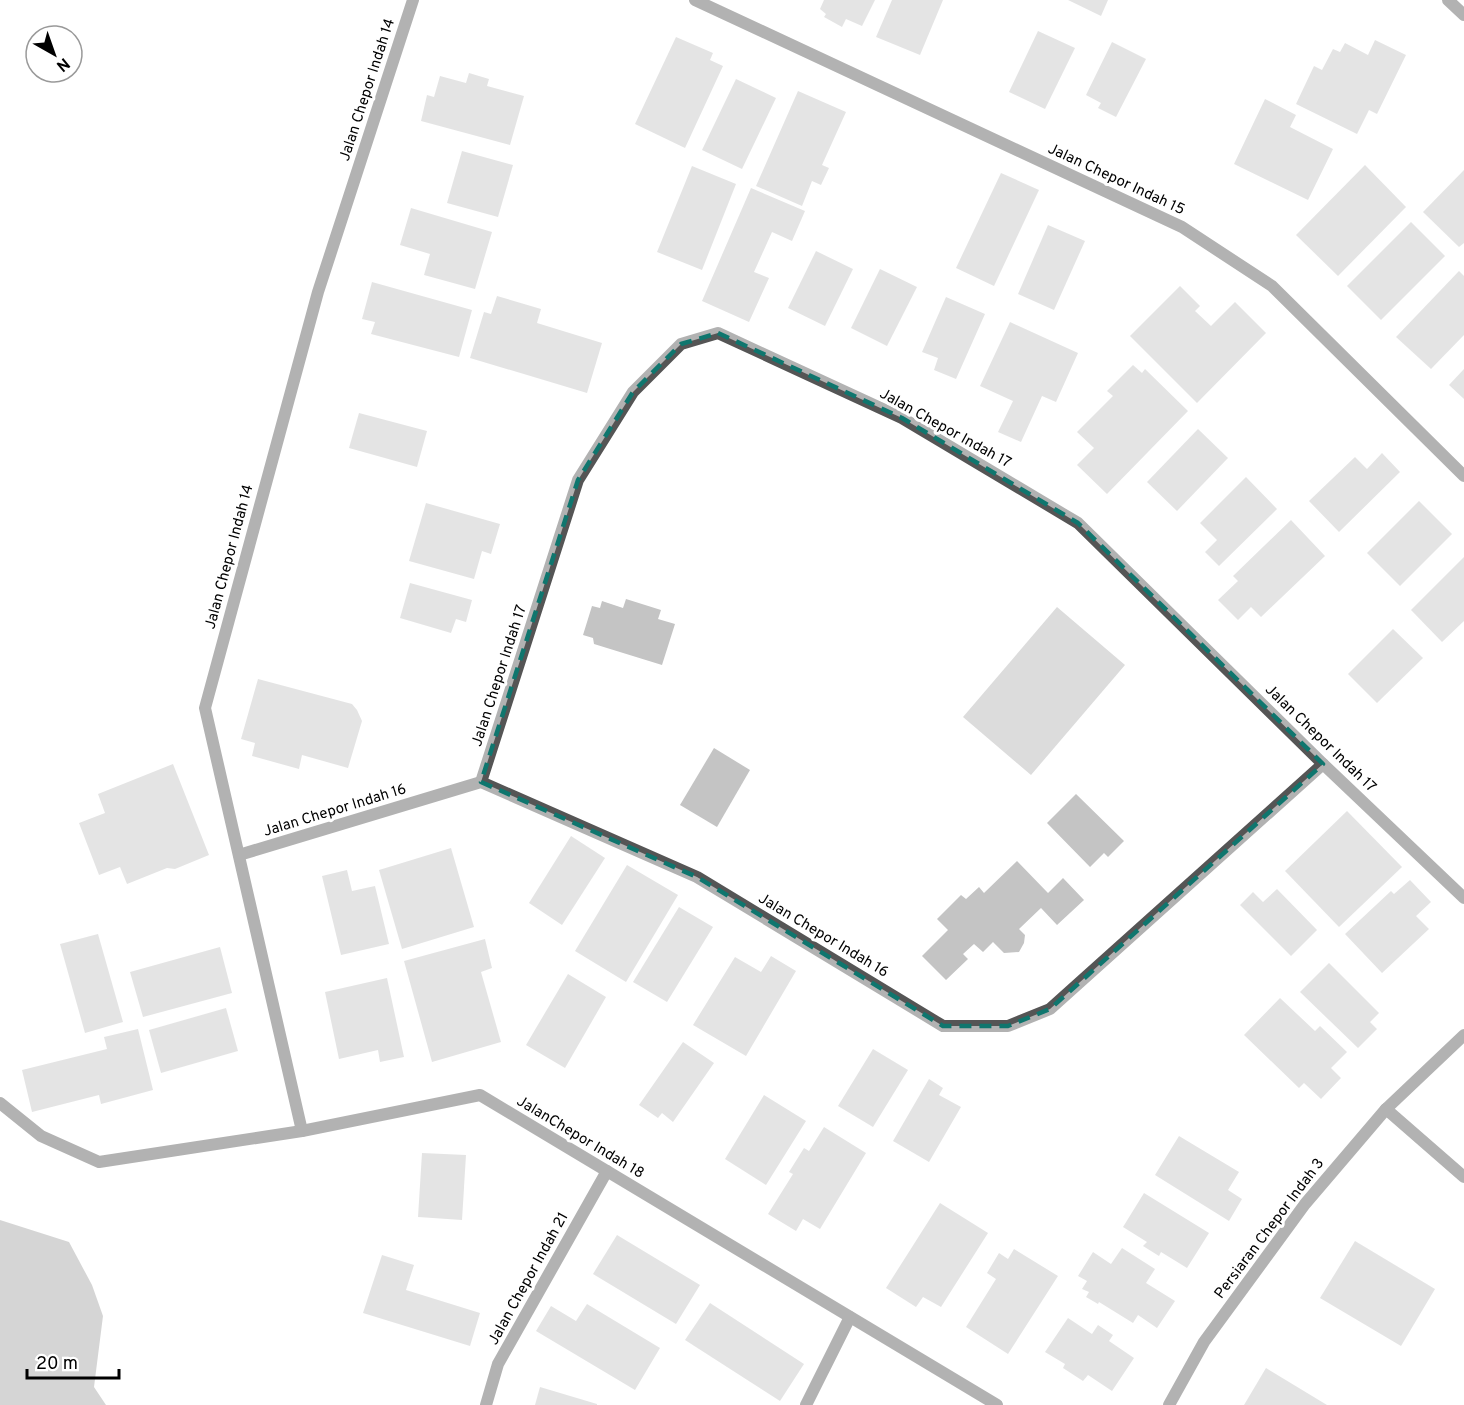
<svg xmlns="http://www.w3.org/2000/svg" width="1464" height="1405" font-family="Overpass,sans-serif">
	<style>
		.green { fill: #dcdcdc }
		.water { fill: #a3a3a3 }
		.building { fill: #c4c4c4 }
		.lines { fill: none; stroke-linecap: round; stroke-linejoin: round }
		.street { stroke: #555; stroke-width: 12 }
		.marked { fill: none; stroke: #0f766e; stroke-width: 4.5; stroke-dasharray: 12 8; stroke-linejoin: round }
		.labels { text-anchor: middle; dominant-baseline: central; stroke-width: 6; stroke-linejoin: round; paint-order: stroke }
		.street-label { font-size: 15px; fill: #000; stroke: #fff }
	</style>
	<rect width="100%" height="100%" fill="#fff"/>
	<!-- green -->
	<polygon class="green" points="1057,607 1125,665 1031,775 963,717"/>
	<!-- water -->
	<polygon class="water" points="0,1220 69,1242 92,1285 103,1316 94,1387 106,1405 0,1405"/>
	<!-- building -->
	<g class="building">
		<polygon points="824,0 875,0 862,26 846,19 842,27 824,17 826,14 820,9"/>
		<polygon points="892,0 943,0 920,55 876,37"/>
		<polygon points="1068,0 1108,0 1101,16"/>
		<polygon points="1038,31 1075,48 1045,109 1009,92"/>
		<polygon points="676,37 713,53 710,60 723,66 685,148 635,124"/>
		<polygon points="1375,40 1406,55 1377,114 1369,110 1357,134 1296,104 1314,66 1322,70 1333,49 1340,52 1345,43 1368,55"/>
		<polygon points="1112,42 1146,59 1116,117 1098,108 1101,103 1086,95"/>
		<polygon points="469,73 489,79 487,86 524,96 510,145 421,121 427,95 434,97 440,76 466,83"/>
		<polygon points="736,79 776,98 742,169 702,150"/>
		<polygon points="798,91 846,112 822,165 829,168 821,185 812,181 802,206 756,186"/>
		<polygon points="1265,99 1296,115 1290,127 1333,149 1308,200 1234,164"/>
		<polygon points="462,151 513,165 498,217 447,203"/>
		<polygon points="1365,165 1406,207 1338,276 1296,235"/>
		<polygon points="692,166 736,184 702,270 657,252"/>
		<polygon points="1464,170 1464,243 1459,247 1423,212"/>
		<polygon points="1001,173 1039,190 994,286 956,268"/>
		<polygon points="751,188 805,211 792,241 772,232 754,272 769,278 749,322 702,301"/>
		<polygon points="411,208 492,232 475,289 424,275 430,254 400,245"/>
		<polygon points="1411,222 1445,256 1381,320 1347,286"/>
		<polygon points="1048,225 1085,241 1054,310 1018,294"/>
		<polygon points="816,251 853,269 825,326 788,308"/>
		<polygon points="880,269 917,287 887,346 851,328"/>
		<polygon points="1459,271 1464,276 1464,335 1431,369 1396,337"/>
		<polygon points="372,282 472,310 459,357 371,334 375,322 362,319"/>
		<polygon points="1180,286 1200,306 1195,311 1211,326 1235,302 1266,333 1197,403 1130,336"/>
		<polygon points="497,296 541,309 537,323 602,343 587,393 470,358 484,312 491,314"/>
		<polygon points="946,297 985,314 956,379 934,370 938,358 922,352"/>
		<polygon points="1010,322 1078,353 1056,402 1042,396 1021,442 998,432 1013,401 980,386"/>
		<polygon points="1133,365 1142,373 1145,369 1188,411 1107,494 1077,465 1094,448 1077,432 1113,396 1107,391"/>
		<polygon points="1464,369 1464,399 1449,385"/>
		<polygon points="359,413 427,431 417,467 349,448"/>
		<polygon points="1198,429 1228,458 1177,511 1147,482"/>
		<polygon points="1382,453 1400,472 1339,532 1309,501 1355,457 1367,469"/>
		<polygon points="1246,477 1277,509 1219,566 1205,552 1217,540 1200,523"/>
		<polygon points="1419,501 1452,534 1400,586 1367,553"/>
		<polygon points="426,503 500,524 491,554 482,551 474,579 409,561"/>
		<polygon points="1291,520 1325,556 1261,617 1251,607 1238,620 1218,600 1238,581 1233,576"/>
		<polygon points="1464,557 1464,621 1442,642 1411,610"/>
		<polygon points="410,583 472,600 466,622 456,619 451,633 400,618"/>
		<polygon points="626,599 661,610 658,619 675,624 662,665 594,644 593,638 583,635 592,606 600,608 602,601 623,608"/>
		<polygon points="1393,629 1423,658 1377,703 1348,674"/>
		<polygon points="258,679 352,704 357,710 362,721 348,768 302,755 299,769 252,756 255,743 241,739"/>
		<polygon points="714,748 750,770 717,827 680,805"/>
		<polygon points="173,764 209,855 175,869 167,868 127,884 120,867 99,875 79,823 105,813 98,794"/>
		<polygon points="1076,794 1124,841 1108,857 1104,853 1090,867 1047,823"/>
		<polygon points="1347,811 1402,867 1339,927 1285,871"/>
		<polygon points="571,836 605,858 562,925 529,903"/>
		<polygon points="451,848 474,927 402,949 379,870"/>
		<polygon points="1017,861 1048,893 1063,878 1084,900 1057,925 1041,908 1019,929 1025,935 1024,943 1019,952 1004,953 993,942 983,952 974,944 963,954 968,959 946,980 922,956 948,930 937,919 961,895 966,899 979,887 984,893"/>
		<polygon points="627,865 678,895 626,982 575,951"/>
		<polygon points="347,870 352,891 375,886 389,944 341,955 322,876"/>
		<polygon points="1410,880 1431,902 1416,916 1429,929 1382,973 1345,934 1391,891 1394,894"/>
		<polygon points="1277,889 1317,930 1291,956 1240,905 1253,892 1263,902"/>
		<polygon points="679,907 713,927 667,1002 633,982"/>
		<polygon points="98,934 123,1022 85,1033 60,944"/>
		<polygon points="485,939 492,968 481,972 501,1042 432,1062 404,961"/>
		<polygon points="220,947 232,993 143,1017 130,972"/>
		<polygon points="771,956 796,971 746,1056 693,1025 735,957 761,972"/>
		<polygon points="1329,963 1379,1013 1370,1022 1377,1029 1358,1048 1300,992"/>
		<polygon points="568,974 606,997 565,1068 526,1045"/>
		<polygon points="387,978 404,1057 380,1062 378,1050 339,1059 325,992"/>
		<polygon points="1280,998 1315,1031 1320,1026 1347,1052 1331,1068 1341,1078 1321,1099 1304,1083 1299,1088 1244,1035"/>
		<polygon points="226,1008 238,1051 161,1073 149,1030"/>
		<polygon points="138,1029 153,1090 101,1104 99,1095 32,1112 22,1070 107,1049 104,1037"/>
		<polygon points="683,1042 714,1063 673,1122 662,1113 658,1118 639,1105"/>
		<polygon points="873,1049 908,1070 873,1127 838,1106"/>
		<polygon points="929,1079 943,1088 939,1095 961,1107 929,1162 893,1141"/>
		<polygon points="764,1095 806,1121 766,1185 725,1159"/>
		<polygon points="824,1127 866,1153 820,1229 803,1219 796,1231 768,1214 793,1174 789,1172 804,1148 809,1151"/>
		<polygon points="1179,1136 1239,1172 1228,1190 1242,1199 1229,1221 1155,1175"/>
		<polygon points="422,1153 466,1155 462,1220 418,1217"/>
		<polygon points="1144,1193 1209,1233 1187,1268 1161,1252 1159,1256 1143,1246 1147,1242 1123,1227"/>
		<polygon points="940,1203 988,1233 941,1307 923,1297 916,1307 886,1288"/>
		<polygon points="617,1235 700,1285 676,1324 593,1274"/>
		<polygon points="1355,1241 1435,1289 1401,1346 1320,1298"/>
		<polygon points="1122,1248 1155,1269 1146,1283 1175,1301 1157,1328 1138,1315 1133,1323 1099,1302 1098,1304 1086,1297 1089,1292 1082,1289 1087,1281 1078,1276 1093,1252 1111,1264"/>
		<polygon points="1014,1249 1058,1276 1008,1354 966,1327 996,1279 987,1273 999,1253 1008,1259"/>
		<polygon points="382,1255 414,1265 406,1290 480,1313 470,1346 363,1313"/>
		<polygon points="710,1303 804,1364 780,1401 685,1340"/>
		<polygon points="587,1304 660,1348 635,1390 536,1331 551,1306 576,1321"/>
		<polygon points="1068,1318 1092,1334 1098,1325 1113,1335 1109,1341 1134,1358 1112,1391 1088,1375 1083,1381 1063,1368 1065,1364 1045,1352"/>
		<polygon points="1266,1368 1327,1405 1244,1405"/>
		<polygon points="540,1387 597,1404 597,1405 535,1405"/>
	</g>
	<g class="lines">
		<!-- street -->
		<g class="street">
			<polyline points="695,0 1182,227 1272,286 1464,476"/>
			<polyline points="1448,0 1464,15"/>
			<polyline points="481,782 578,480 633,392 681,344 718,333 902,418 1078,523 1323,764 1464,898"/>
			<polyline points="239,855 481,782 697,877 943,1026 1008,1026 1050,1009 1323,764"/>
			<polyline points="0,1103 41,1136 99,1162 302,1131 480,1095 997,1405"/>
			<polyline points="1386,1109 1464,1177"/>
			<polyline points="302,1131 205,708 318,292 413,0"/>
			<polyline points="486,1405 498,1364 607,1171"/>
			<polyline points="806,1405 850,1317"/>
			<polyline points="1169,1405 1204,1342 1305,1204 1386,1109 1464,1035"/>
		</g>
	</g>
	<!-- marked area -->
	<path d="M0 0H1464V1405H0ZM718,333L902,418L1078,523L1323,764L1050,1009L1008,1026H943L697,877L481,782L578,480L633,392L681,344Z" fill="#fff" fill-opacity=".55" fill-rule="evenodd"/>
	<path class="marked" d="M718,333L902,418L1078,523L1323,764L1050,1009L1008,1026H943L697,877L481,782L578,480L633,392L681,344Z"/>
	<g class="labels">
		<!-- street labels -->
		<g class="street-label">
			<text transform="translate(368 90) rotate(-72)">Jalan Chepor Indah 14</text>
			<text transform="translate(1116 180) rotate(25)">Jalan Chepor Indah 15</text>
			<text transform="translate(945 429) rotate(29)">Jalan Chepor Indah 17</text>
			<text transform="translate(230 557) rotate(-75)">Jalan Chepor Indah 14</text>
			<text transform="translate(500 676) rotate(-72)">Jalan Chepor Indah 17</text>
			<text transform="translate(1320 739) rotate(44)">Jalan Chepor Indah 17</text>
			<text transform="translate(335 811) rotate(-17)">Jalan Chepor Indah 16</text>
			<text transform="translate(823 936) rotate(31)">Jalan Chepor Indah 16</text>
			<text transform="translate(580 1138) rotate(31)">JalanChepor Indah 18</text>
			<text transform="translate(1270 1229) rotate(-53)">Persiaran Chepor Indah 3</text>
			<text transform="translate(529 1279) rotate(-61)">Jalan Chepor Indah 21</text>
		</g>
	</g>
	<!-- north arrow -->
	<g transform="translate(54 54) rotate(140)"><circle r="28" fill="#ffffff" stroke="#999999" stroke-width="1.5"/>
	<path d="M0-4.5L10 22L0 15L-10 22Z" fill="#000000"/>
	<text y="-9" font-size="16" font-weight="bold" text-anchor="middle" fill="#000000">N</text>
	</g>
	<!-- scale -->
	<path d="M27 1369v9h92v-9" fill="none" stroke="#000000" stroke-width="3"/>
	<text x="36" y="1369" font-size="18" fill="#000000" stroke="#ffffff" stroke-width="4.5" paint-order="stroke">20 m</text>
</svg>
